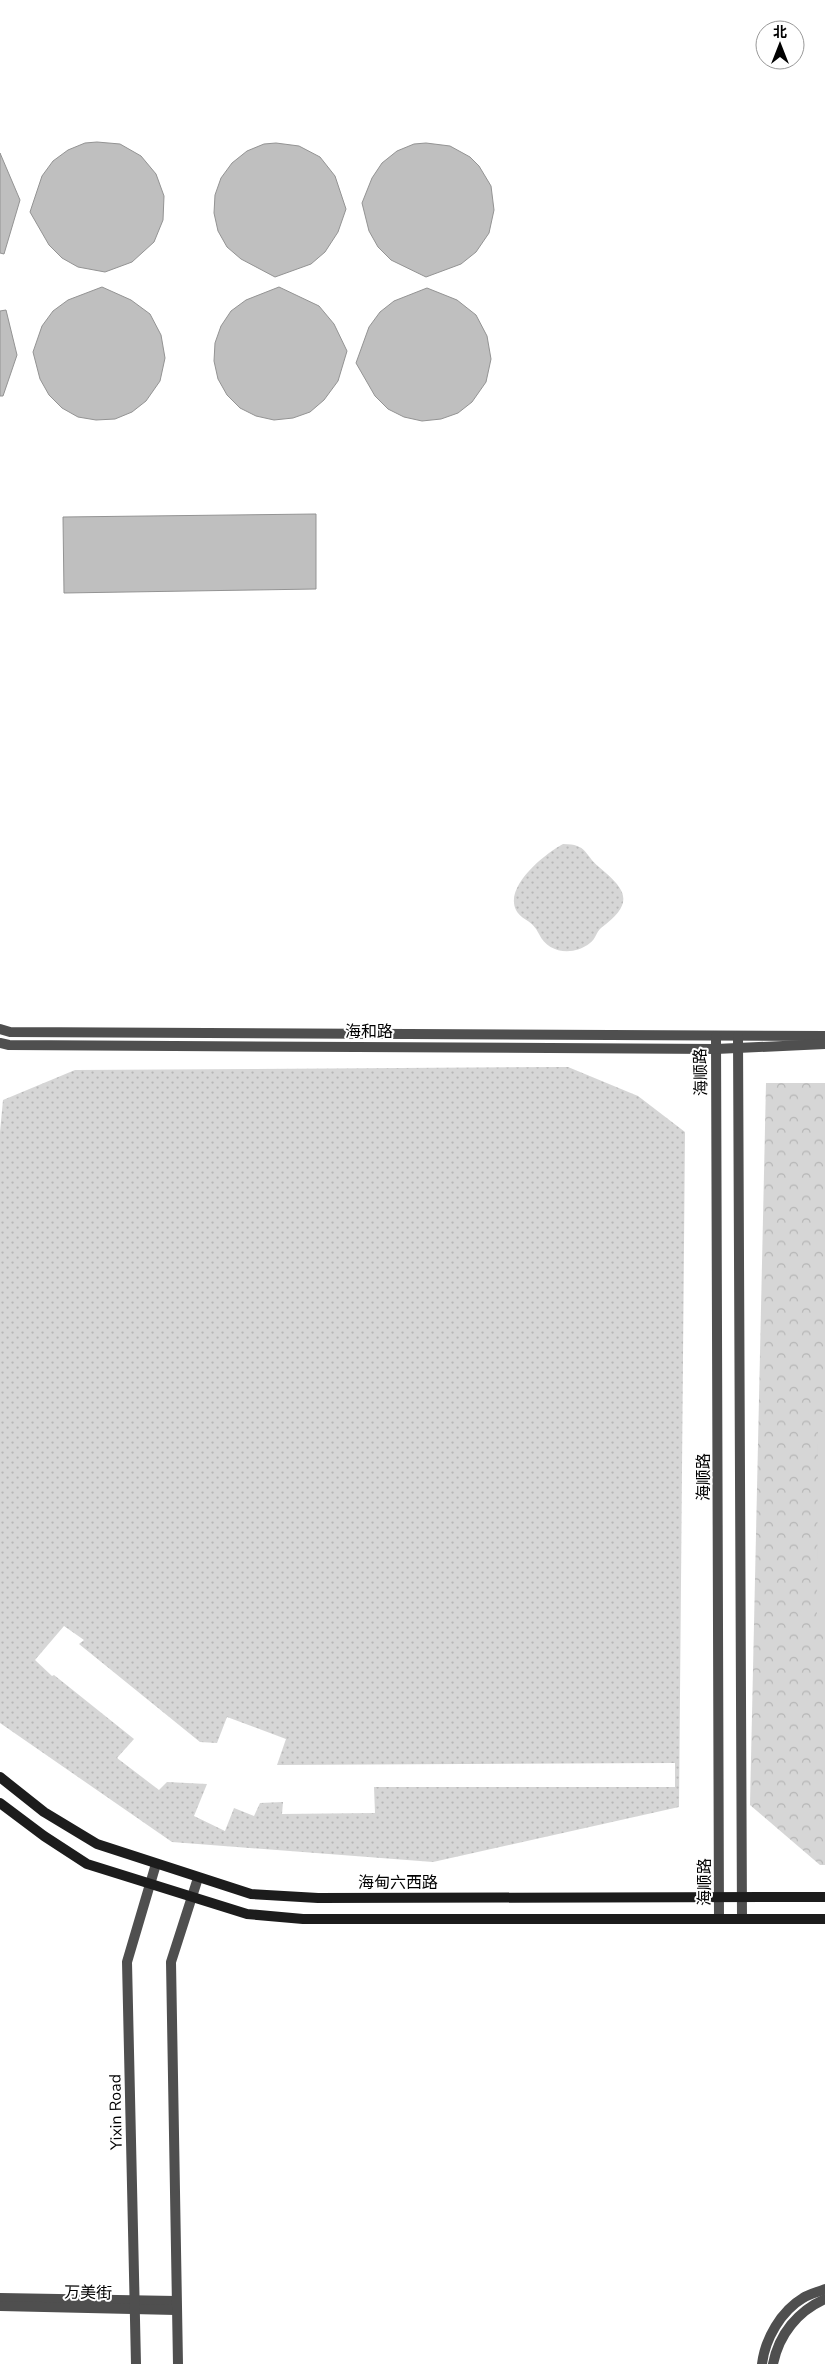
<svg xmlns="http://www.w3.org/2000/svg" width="825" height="2364" font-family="'Nunito Sans','Noto Sans SC',sans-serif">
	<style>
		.grass { fill: url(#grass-dots); fill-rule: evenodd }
		.park { fill: url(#park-crowns) }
		.pitch { fill: #d6d6d6 }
		.building { fill: #bfbfbf; stroke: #939393 }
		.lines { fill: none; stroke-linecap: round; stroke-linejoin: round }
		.tertiary { stroke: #4f4f4f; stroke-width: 10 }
		.secondary { stroke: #1c1c1c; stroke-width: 10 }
		.labels { text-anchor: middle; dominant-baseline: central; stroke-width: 4; stroke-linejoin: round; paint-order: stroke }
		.street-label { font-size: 16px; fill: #000; stroke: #fff }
	</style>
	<defs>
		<pattern id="grass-dots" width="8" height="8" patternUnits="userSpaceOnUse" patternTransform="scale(1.25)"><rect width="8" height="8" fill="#d6d6d6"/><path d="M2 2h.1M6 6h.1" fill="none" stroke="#b6b6b6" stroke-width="1.8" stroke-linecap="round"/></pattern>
		<pattern id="park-crowns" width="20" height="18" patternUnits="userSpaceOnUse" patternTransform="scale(1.25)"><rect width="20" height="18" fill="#d6d6d6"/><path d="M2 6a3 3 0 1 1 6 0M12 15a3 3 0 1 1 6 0" fill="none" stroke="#b6b6b6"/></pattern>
	</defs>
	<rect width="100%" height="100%" fill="#fff"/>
	<!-- grass -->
	<g class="grass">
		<path d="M563,844C588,844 584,855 599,867C628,891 634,903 601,928C596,932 596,939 590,943C574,956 548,954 539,934C532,919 522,921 516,910C504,886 546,853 563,844Z"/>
		<path d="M568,1067L638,1096L685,1132L679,1807L433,1862L172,1842L0,1723V1132L3,1100L75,1070ZM64,1626L84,1640L79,1644L200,1742L217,1743L227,1717L286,1739L277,1765L675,1763V1787H374L375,1813L282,1814L283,1802L260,1803L254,1816L234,1808L225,1831L194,1816L207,1784L167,1782L159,1790L117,1758L134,1739L54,1675L52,1676L35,1660Z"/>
	</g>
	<!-- park -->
	<polygon class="park" points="766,1083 825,1083 825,1865 820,1865 750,1805"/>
	<!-- pitch -->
	<polygon class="pitch" points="818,1412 825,1412 825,1618 817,1618"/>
	<!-- building -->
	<g class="building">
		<polygon points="97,142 120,144 141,156 156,174 164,196 163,220 154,242 132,262 105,272 78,267 62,258 49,245 30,212 42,176 53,161 68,150 85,143"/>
		<polygon points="276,143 299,146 320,157 335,176 346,209 338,232 325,252 311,264 275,277 241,259 227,247 218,231 214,213 215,195 221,178 232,163 247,151 264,144"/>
		<polygon points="426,143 450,146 470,157 479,166 491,186 494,210 489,233 476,252 461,264 426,277 391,260 378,247 369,231 362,203 372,178 382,163 397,151 414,144"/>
		<polygon points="0,153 20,200 4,254 0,253"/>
		<polygon points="102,287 131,300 150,314 161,335 165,358 160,381 146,401 132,412 115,419 96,420 78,417 62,408 49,395 40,379 33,352 42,326 53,311 68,300"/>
		<polygon points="279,287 319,306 334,324 347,351 338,381 324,400 310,412 293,418 274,420 256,416 240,408 227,395 218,379 214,361 215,343 221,326 231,311 246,300"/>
		<polygon points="427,288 457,300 476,315 487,336 491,359 486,382 472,402 458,413 441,419 422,421 404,417 388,409 375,396 356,363 369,327 380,312 394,301"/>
		<polygon points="6,310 17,355 3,396 0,396 0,311"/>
		<polygon points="316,514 316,589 64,593 63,517"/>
	</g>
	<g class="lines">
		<!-- tertiary -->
		<g class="tertiary">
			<polyline points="0,1029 10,1032 825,1036"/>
			<polyline points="716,1036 719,1919"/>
			<polyline points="738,1036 742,1919"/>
			<polyline points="0,1043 9,1045 716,1049 825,1044"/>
			<polyline points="0,2298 176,2301"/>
			<polyline points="0,2306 176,2310"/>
			<polyline points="136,2364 127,1962 156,1864"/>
			<polyline points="178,2364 171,1962 198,1878"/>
			<path d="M762,2364C765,2339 781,2311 803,2298C809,2294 818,2292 825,2289"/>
			<path d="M773,2364C779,2334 798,2311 825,2299"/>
		</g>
		<!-- secondary -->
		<g class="secondary">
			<polyline points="0,1777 44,1812 97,1844 251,1894 318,1898 825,1897"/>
			<polyline points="0,1803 44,1836 87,1864 247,1914 303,1919 825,1919"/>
		</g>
	</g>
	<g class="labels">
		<!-- street labels -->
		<g class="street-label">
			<text x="369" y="1032">海和路</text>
			<text transform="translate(701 1072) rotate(-91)">海顺路</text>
			<text transform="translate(704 1477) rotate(-90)">海顺路</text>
			<text transform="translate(705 1882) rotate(-90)">海顺路</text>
			<text x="398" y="1883">海甸六西路</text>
			<text transform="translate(116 2112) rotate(-91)">Yixin Road</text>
			<text transform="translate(88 2293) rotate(1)">万美街</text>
		</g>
	</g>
	<!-- north arrow -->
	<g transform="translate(780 45)"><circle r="24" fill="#ffffff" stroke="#999999"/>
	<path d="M0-4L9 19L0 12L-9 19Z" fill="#000000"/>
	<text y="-8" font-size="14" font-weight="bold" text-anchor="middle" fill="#000000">北</text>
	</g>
</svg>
